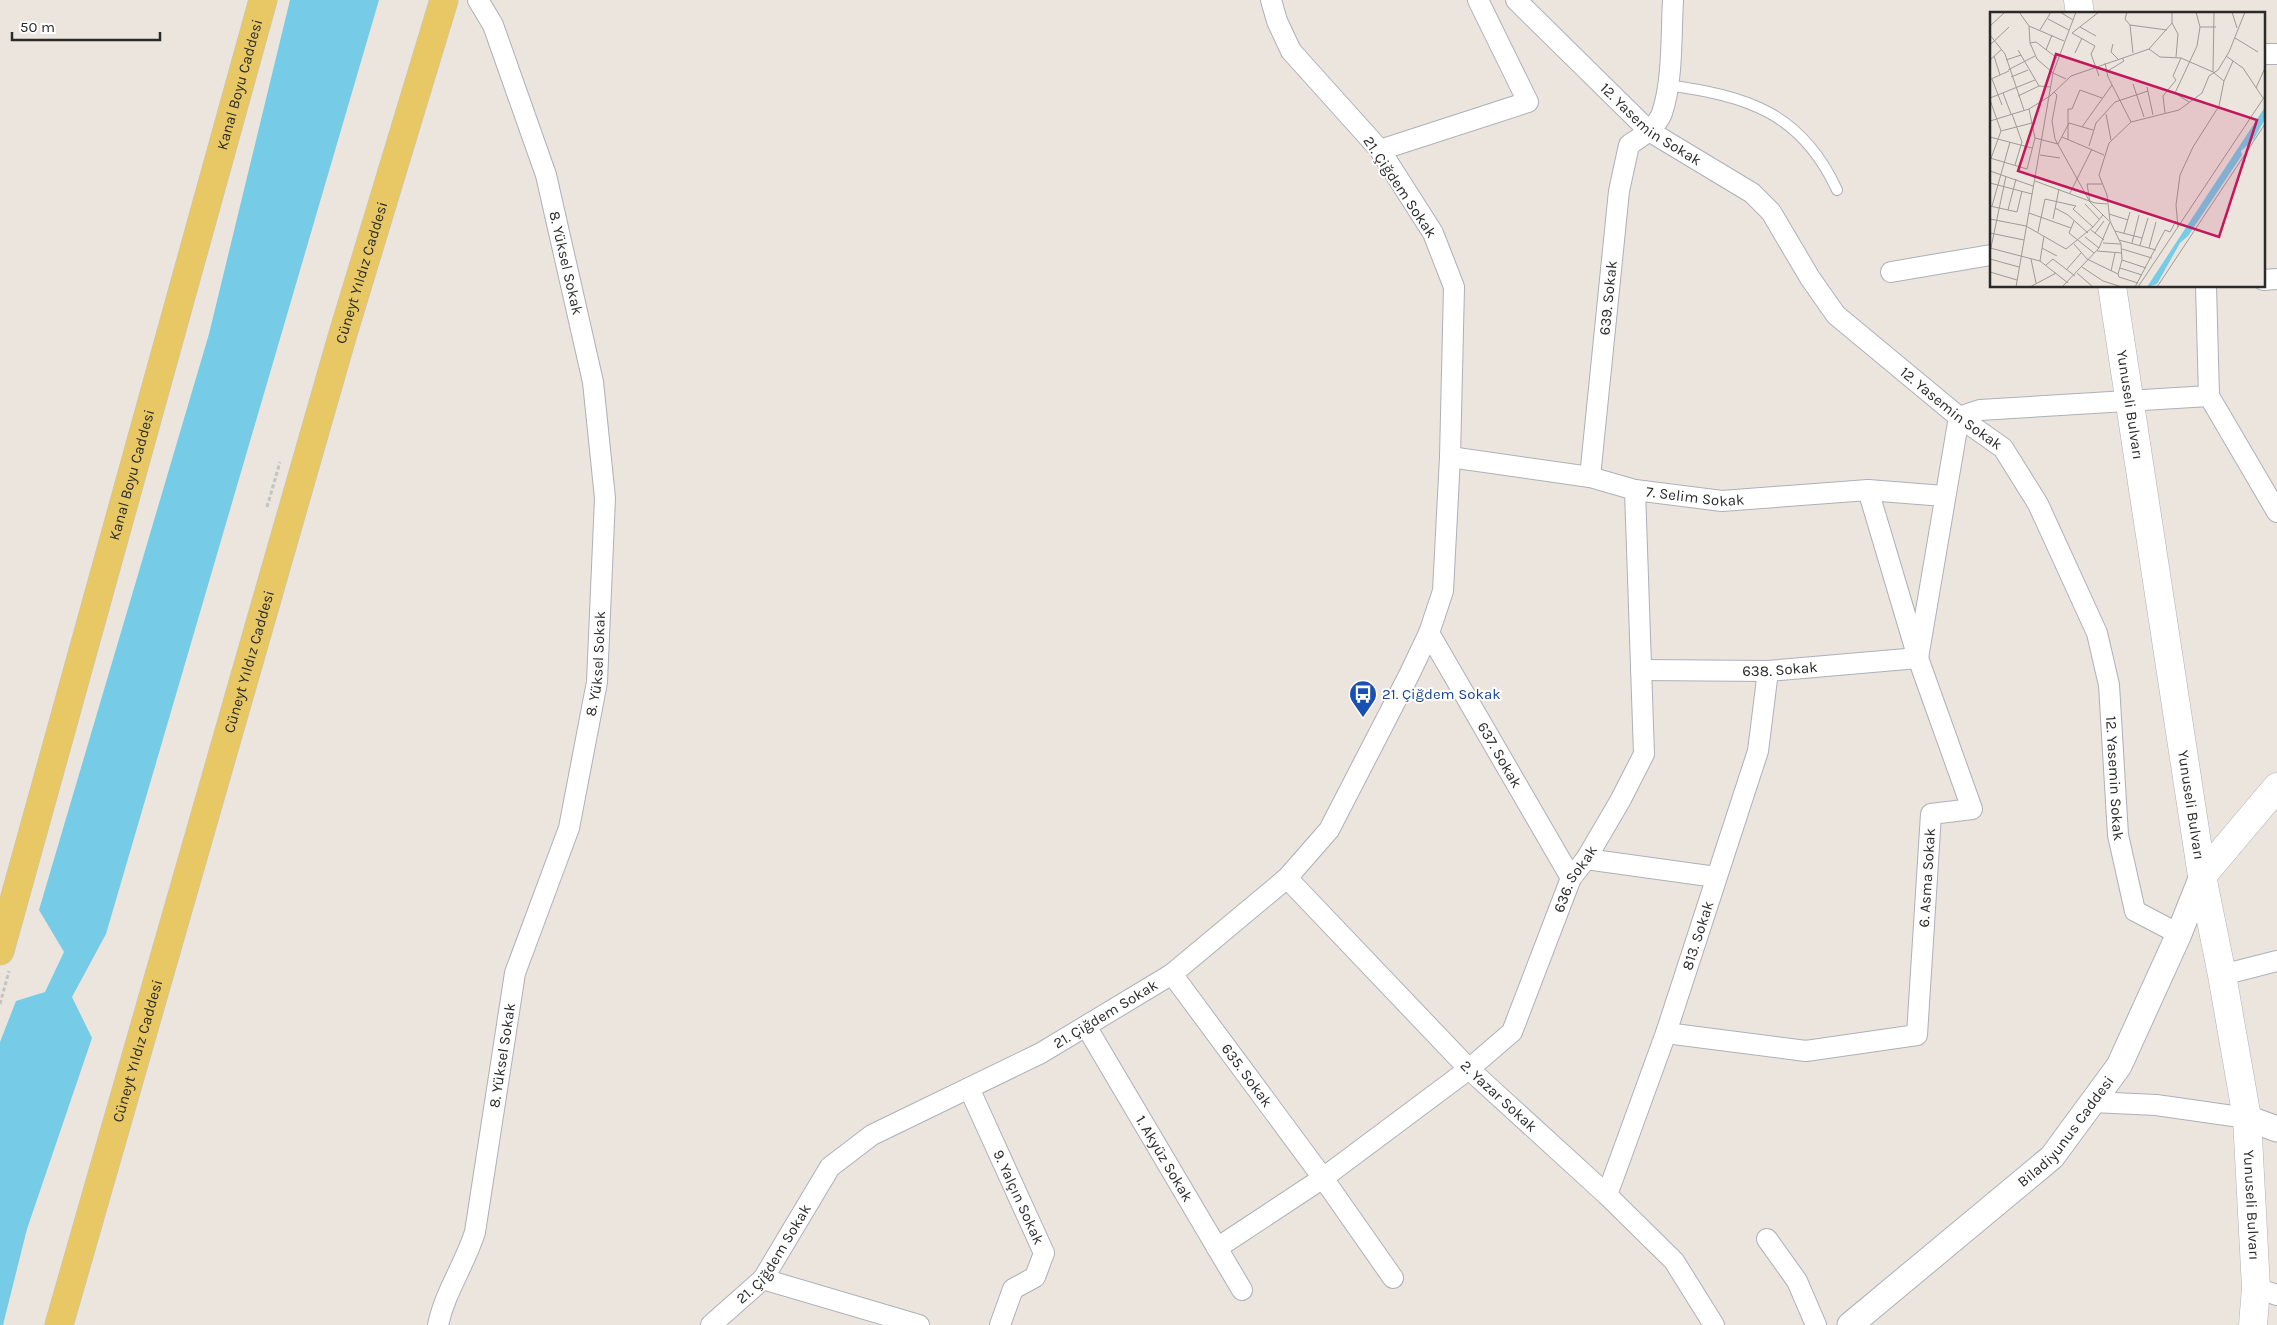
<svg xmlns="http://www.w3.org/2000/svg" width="2277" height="1325" font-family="Karla,sans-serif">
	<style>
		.water { fill: #76cbe7 }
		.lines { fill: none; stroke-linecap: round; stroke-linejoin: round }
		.service-casing { stroke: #adb0ba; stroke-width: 12 }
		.minor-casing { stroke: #adb0ba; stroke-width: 22 }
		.tertiary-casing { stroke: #adb0ba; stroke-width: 27 }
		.secondary-casing { stroke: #adb0ba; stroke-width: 29 }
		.primary-casing { stroke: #c3c3c3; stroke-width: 29 }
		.path { stroke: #c3c3c3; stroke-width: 3; stroke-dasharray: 4 2.5; stroke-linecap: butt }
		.service { stroke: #fff; stroke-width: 10 }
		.minor { stroke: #fff; stroke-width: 20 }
		.tertiary { stroke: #fff; stroke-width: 25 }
		.secondary { stroke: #fff; stroke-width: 28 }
		.primary { stroke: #e8c865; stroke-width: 28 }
		.labels { text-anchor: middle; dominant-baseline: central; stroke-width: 4; stroke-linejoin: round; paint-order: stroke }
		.street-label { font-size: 15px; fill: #2a2a2a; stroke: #fff }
		.transit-label { font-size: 15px; fill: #164399; stroke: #fff; text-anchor: start }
		.inset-road { fill: none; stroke: #9e9a95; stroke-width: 1 }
		.view { fill: #c2185b; fill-opacity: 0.15; stroke: #c2185b; stroke-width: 2.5 }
		.inset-edge { fill: none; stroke: #2a2a2a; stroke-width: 2.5 }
	</style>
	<rect width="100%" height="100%" fill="#ebe5dd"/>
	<!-- water -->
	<polygon class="water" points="290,0 379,0 106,934 72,997 92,1038 27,1229 3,1325 0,1325 0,1042 16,1001 45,992 64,952 39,910 209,334"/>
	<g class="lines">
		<!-- service casing -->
		<g class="service-casing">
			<path id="service" d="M1667,85C1747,96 1801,112 1837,190"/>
		</g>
		<!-- minor casing -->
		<g class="minor-casing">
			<g id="minor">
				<path id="s1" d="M1516,0L1649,131L1752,193L1771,212L1810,278L1836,315L1959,417L2003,448L2038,504L2097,633L2109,685L2118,835L2135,911L2179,934"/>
				<polyline points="2263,54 2277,54"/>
				<polyline points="1380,150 1528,102 1478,0"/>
				<polyline points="1891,272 1991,255"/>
				<polyline points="2263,280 2277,279"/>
				<polyline points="2209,396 2277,512"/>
				<path id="s2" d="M1450,457L1590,477L1635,490L1722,501L1868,490L1944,496"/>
				<path id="s3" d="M1590,477L1619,191L1629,145C1641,137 1657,127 1662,113C1673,81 1671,34 1673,0"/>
				<path id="s4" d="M1429,633L1571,878"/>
				<path id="s5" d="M1641,670L1768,671L1918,658L1959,417L1980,410L2209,396L2206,286"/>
				<polyline points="1586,859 1716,877"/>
				<path id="s6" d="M1287,878L1469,1069L1607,1195L1674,1261L1714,1325"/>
				<path id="s7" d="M1172,974L1323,1178L1393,1278"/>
				<polyline points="2222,975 2277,961"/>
				<path id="s8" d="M1086,1026L1242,1290"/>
				<path id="s9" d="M1666,1033L1806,1051L1917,1035L1931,814L1972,809L1918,658L1868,490"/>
				<path id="s10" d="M969,1088L1044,1253L1035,1277L1013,1289L1000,1325"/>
				<polyline points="2092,1102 2156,1105 2247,1118"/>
				<path id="s11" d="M1607,1195L1666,1033L1758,751L1768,671"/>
				<polyline points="1767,1239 1797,1281 1816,1325"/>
				<path id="s12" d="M1217,1248L1323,1178L1469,1069L1512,1032L1571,878L1586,859L1620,801L1644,754L1635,490"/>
				<polyline points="763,1279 919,1325"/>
				<polyline points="2256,1288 2277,1295"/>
				<path id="s13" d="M438,1325C445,1292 465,1264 475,1232L515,973L569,828L597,682L605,498L593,382L546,175L493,25L478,0"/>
				<path id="s14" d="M711,1325L763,1279L830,1167L872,1135L1041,1053L1172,974L1287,878L1329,830L1409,675L1429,633L1443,591L1450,457L1454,287L1433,233L1380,150L1291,51L1277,21L1271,0"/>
			</g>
		</g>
		<!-- tertiary casing -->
		<g class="tertiary-casing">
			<g id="tertiary">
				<polyline points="2247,1118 2277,1129"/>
				<path id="s15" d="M1850,1325L2052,1157L2119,1066L2179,934L2202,876"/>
			</g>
		</g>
		<!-- secondary casing -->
		<g class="secondary-casing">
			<g id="secondary">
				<polyline points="2078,0 2080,14"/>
				<path id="s16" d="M2112,286L2202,876L2222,975L2247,1118L2256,1288L2253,1325"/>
				<polyline points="2202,876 2277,787"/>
			</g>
		</g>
		<!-- primary casing -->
		<g class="primary-casing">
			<g id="primary">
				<path id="s17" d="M0,951L263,0"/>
				<path id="s18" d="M59,1325L342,337L444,0"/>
			</g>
		</g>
		<!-- path -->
		<g class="path">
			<polyline points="267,507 280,462"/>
			<polyline points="0,1004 9,971"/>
		</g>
		<!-- service -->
		<use href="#service" class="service"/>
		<!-- minor -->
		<use href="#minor" class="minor"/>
		<!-- tertiary -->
		<use href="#tertiary" class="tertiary"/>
		<!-- secondary -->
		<use href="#secondary" class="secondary"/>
		<!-- primary -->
		<use href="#primary" class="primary"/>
	</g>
	<!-- icons -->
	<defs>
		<g id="bus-pin" transform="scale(1.4375)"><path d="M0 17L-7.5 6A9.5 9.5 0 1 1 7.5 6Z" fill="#1a4fb4" stroke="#fff"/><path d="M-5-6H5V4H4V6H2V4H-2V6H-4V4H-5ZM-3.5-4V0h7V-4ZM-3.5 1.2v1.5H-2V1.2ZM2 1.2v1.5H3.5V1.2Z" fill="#fff"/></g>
	</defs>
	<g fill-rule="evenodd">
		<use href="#bus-pin" x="1363" y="694"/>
	</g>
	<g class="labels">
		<!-- street labels -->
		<g class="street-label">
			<text stroke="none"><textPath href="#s17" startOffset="899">Kanal Boyu Caddesi</textPath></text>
			<text stroke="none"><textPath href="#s1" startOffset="184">12. Yasemin Sokak</textPath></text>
			<text transform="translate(1400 187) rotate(56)">21. Çiğdem Sokak</text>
			<text transform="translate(566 263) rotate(77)">8. Yüksel Sokak</text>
			<text stroke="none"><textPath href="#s18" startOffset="1095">Cüneyt Yıldız Caddesi</textPath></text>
			<text stroke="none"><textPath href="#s3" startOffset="180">639. Sokak</textPath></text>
			<text stroke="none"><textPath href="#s16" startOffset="120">Yunuseli Bulvarı</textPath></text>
			<text stroke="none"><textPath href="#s1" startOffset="604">12. Yasemin Sokak</textPath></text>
			<text stroke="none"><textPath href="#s17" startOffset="494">Kanal Boyu Caddesi</textPath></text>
			<text stroke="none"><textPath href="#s2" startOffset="249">7. Selim Sokak</textPath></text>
			<text stroke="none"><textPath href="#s18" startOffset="690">Cüneyt Yıldız Caddesi</textPath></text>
			<text stroke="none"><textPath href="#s13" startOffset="684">8. Yüksel Sokak</textPath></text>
			<text stroke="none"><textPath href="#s5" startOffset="139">638. Sokak</textPath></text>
			<text stroke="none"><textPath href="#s4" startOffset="141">637. Sokak</textPath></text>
			<text stroke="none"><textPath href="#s1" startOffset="1024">12. Yasemin Sokak</textPath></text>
			<text stroke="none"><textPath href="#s16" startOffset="525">Yunuseli Bulvarı</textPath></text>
			<text stroke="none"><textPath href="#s9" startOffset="411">6. Asma Sokak</textPath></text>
			<text stroke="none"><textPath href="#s12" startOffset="532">636. Sokak</textPath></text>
			<text stroke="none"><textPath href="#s11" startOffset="275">813. Sokak</textPath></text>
			<text stroke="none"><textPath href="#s14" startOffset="516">21. Çiğdem Sokak</textPath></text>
			<text stroke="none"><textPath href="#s18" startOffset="285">Cüneyt Yıldız Caddesi</textPath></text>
			<text stroke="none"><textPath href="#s13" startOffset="279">8. Yüksel Sokak</textPath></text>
			<text stroke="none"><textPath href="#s7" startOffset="126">635. Sokak</textPath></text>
			<text stroke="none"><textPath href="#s6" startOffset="304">2. Yazar Sokak</textPath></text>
			<text stroke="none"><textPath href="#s15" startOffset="291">Biladiyunus Caddesi</textPath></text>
			<text stroke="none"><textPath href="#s8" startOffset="154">1. Akyüz Sokak</textPath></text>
			<text stroke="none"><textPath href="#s10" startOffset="120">9. Yalçın Sokak</textPath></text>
			<text stroke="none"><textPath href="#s16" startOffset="930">Yunuseli Bulvarı</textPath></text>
			<text stroke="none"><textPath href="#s14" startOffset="96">21. Çiğdem Sokak</textPath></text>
		</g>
		<!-- transit labels -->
		<g class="transit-label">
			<text x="1382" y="694">21. Çiğdem Sokak</text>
		</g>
	</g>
	<!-- overview -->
	<g transform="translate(1990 12)">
		<rect width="275" height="275" fill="#ebe5dd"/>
		<path d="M275,95V107L264,127L251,139L252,143L198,224L190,231L167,272L157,275Z" fill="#76cbe7"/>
		<path class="inset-road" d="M29,0L39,14L40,31L47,47L63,61L76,67M70,0L83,8M137,0L135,7L140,13L143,41M242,0L247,16M58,7L79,18M182,11L188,22L186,45M140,13L177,18M0,14L15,0M39,14L74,29M90,15L106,24M210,15H226M50,18L61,0M82,21L105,34L101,42L109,64M82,21L109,0M0,23L15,42L34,98M245,26L268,40M40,31L46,30L67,46M123,32L121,40L128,47M0,33L19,15M159,37L182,11V0M28,38L49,74L61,75M56,38L62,23M85,41L92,26M4,44L10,63M236,44L253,56L273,86M0,48L12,37M16,48L31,43M115,51L118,65L141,110M18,58L45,44M116,60L134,49L132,46M223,60L224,0M21,65L38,58M1,67L19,59M2,67L12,93M234,69L243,49M143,72L154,105M157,75L163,103M266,76L275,56M64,80L67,83L62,109L65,127L100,190M13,81L21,102M28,84L49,74M60,84L81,64L159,37L170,45L191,46L223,60L234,69L229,94L203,135L190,163L186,193L188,215M0,86L45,68M0,88L11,119M199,90L185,81L207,34L210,15L206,0M39,97L45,126M175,101L173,84L186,68L183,64L191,46M22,102L32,130L25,153M116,102L121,128M0,109L39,97L60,84M92,115L122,73M0,125L42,136M72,125L114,143M78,128V97H82L90,78L112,86M99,134L106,111L125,90L158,79M50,143L70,146M0,146L37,157L45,126L68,132L79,111L103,118M0,149L11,119L42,111M0,159L43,174M45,169L105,191L117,192M0,171L42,182M112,172H97L100,190L119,209M80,181L102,137M95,192L109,207M0,194L27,200L32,179M2,194L20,130M65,196L78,203L98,221M18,198L26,167M39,201L81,216M119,202L138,208M0,207L36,214L76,237L103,215L83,197L86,194L55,187L48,220M63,207L69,177M84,209L79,221L104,241M103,215L113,203M101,218L114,228M125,219L152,226M0,221L34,228M105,221L114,209M134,221L140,200M95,225L109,236M129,228L166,238M113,231L131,232M142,231L149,203M84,232L97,247L128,262L129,265L148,271M150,233L158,206M0,236L50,249L78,271M52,236L67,244M159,236L166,210M132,237L162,246M107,239L132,241M0,240L16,164M0,247L29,255M41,247L46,271M132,248L156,256M50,249L54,224M56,253L63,247L85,264M92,255L113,269L132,275M130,256L152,263M77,257L91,241M121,259L125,241M0,260L27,268M87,261L103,275M128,262L132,248L131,232L120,209L117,183L109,163L119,131L141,110L189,98L212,81L219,64L228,58L239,40L255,0M26,275L63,61L86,0M40,275L66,261M72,275L109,236L120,210M145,275L175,218L180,220L186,209M148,275L275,84M167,275L275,112"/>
		<path class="view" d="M66,42L267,108L229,225L28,159Z"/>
		<rect width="275" height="275" class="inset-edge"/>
	</g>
	<!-- scale -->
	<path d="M12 32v8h148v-8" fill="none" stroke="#2a2a2a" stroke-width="2.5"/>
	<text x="20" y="32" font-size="15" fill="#2a2a2a" stroke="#ffffff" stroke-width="4" paint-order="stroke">50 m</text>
</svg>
